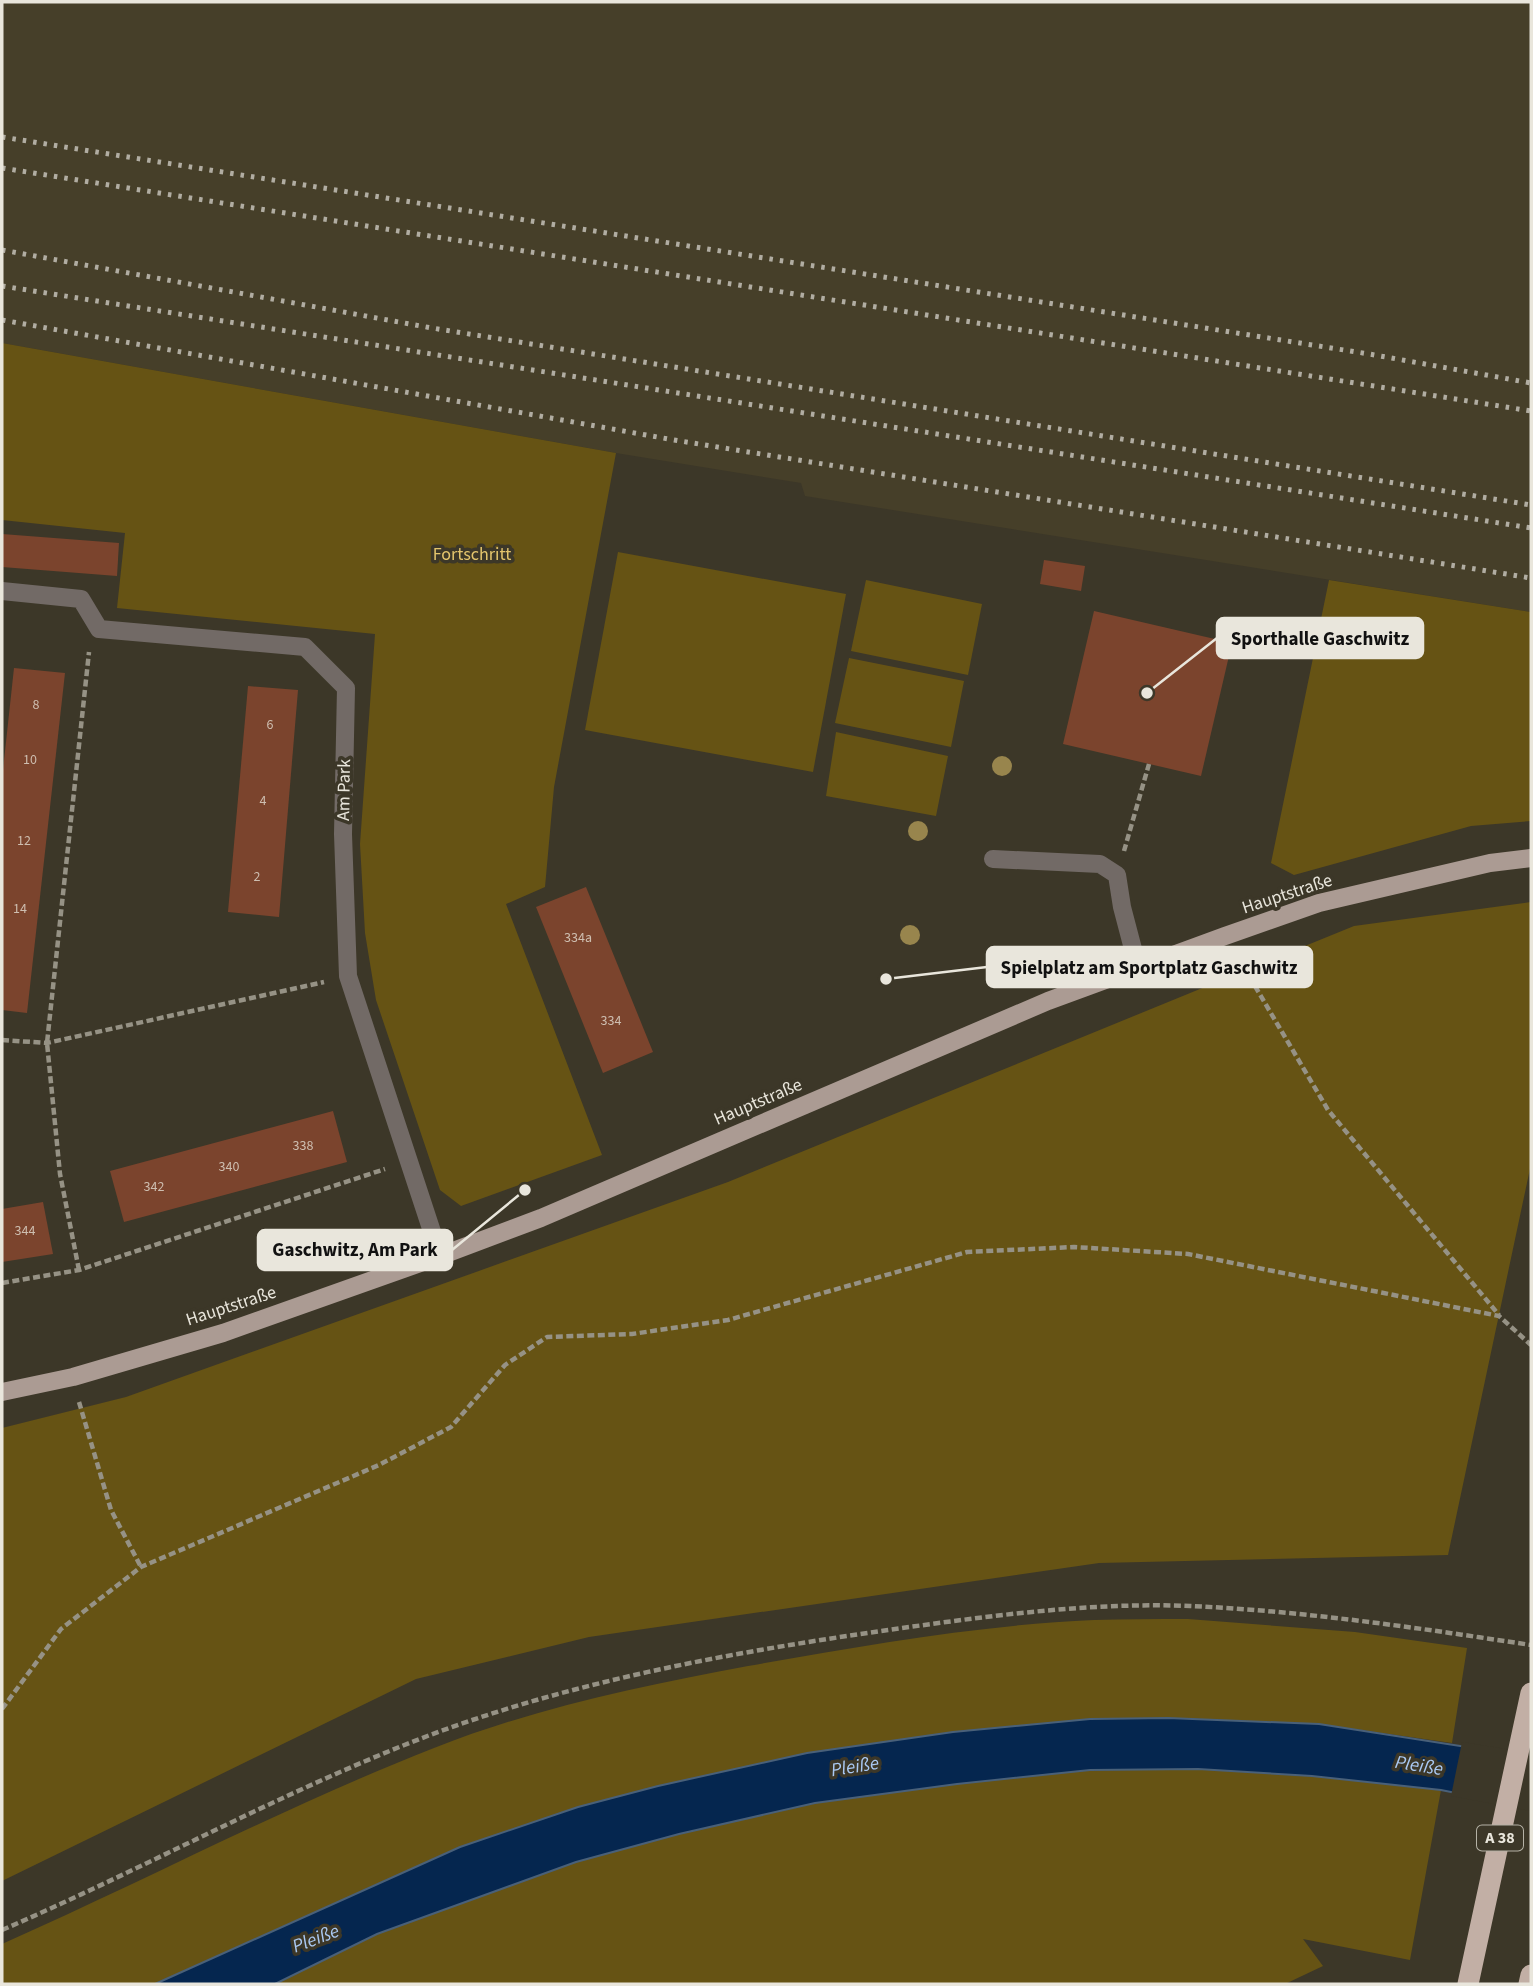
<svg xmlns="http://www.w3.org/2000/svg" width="1533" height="1986" font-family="'Source Sans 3',sans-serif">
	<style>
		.built { fill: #463f29 }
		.green { fill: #665314 }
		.water { fill: #05264f; stroke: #496079; stroke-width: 2 }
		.pier { fill: #3c3728 }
		.building { fill: #7b442d }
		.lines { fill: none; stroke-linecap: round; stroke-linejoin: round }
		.path { stroke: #969285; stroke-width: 4.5; stroke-dasharray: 7 3.5; stroke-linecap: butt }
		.minor { stroke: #726a66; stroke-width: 18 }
		.major { stroke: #ab9b93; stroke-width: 18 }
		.highway { stroke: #c2afa5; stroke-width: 21 }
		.rail { stroke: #b1ada2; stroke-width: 5; stroke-dasharray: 3.5 7; stroke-linecap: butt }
		.tree { fill: #98854d }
		.labels { text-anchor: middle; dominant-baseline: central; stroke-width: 7; stroke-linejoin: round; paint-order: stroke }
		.number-label { font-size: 14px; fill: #cebeb0 }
		.shield { fill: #3c3728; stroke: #b5b2a6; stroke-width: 2 }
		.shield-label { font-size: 16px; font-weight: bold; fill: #e9e6dc }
		.park-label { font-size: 18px; fill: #e4c56c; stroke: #3c3728 }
		.street-label { font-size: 18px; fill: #e9e6dc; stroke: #3c3728 }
		.water-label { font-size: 19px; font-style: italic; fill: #aac9f3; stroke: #3c3728 }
		.leader { fill: none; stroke: #e9e6dc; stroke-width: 2.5 }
		.callout-dot { fill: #e9e6dc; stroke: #3c3728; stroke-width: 2.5 }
		.callout { fill: #e9e6dc; stroke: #e9e6dc; stroke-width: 2.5 }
		.callout-label { font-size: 19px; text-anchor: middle; font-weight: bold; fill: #111 }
	</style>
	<rect width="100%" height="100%" fill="#3c3728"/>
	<!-- built -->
	<polygon class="built" points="2,2 1531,2 1531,612 805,496 801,483 616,453 2,343"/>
	<!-- green -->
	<g class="green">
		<polygon points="2,343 616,453 554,787 545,887 506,904 602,1155 461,1206 440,1190 376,1000 365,933 360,844 375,634 117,608 125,533 2,520"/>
		<polygon points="618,552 846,594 813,772 585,730"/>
		<polygon points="866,580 982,604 968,675 851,651"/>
		<polygon points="1329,580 1531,612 1531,821 1471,826 1294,875 1271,863"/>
		<polygon points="849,658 964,681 951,747 835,723"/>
		<polygon points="836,732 948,756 936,816 826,796"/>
		<polygon points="1531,902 1531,1164 1448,1555 1099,1563 589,1637 416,1679 2,1881 2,1428 126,1397 728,1182 1354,926"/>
		<path d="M1188,1619L1355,1632L1467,1648L1452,1743L1319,1724L1178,1718L1090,1719L953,1732L807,1753L658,1786L578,1807L460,1847L155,1984H2V1944C147,1880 286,1806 434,1748C535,1708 641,1686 748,1666C862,1646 978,1625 1094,1620C1125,1619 1156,1619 1188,1619Z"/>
		<polygon points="1198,1769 1312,1776 1441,1790 1410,1960 1303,1939 1323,1966 1285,1984 275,1984 377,1934 576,1862 679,1834 817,1803 957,1784 1090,1770"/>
	</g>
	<!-- water -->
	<polygon class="water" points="1168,1718 1319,1724 1531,1757 1531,1808 1441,1790 1312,1776 1198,1769 1090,1770 957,1784 815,1803 679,1834 576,1862 377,1934 275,1984 155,1984 460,1847 578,1807 658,1786 807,1753 953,1732 1090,1719"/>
	<!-- pier -->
	<polygon class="pier" points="1462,1742 1531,1753 1531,1811 1451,1796"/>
	<!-- building -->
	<g class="building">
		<polygon points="2,534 119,543 117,576 2,567"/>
		<polygon points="1044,560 1085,566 1081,591 1040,584"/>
		<polygon points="1094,611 1232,643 1201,776 1063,744"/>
		<polygon points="14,668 65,673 27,1013 2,1010 2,779"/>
		<polygon points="248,686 298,690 279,917 228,912"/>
		<polygon points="586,887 653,1052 603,1073 536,907"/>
		<polygon points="333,1111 347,1162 124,1222 110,1171"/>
		<polygon points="43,1202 53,1254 2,1262 2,1209"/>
	</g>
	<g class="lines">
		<!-- path -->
		<g class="path">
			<polyline points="1124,851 1149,764"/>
			<polyline points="1239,959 1328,1110 1499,1315"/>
			<polyline points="2,1040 47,1043 324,982"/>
			<polyline points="79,1270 60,1174 47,1043 89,652"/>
			<polyline points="2,1283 79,1270 385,1169"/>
			<polyline points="79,1402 111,1510 141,1567"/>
			<polyline points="2,1709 61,1629 141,1567 379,1465 451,1427 505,1365 547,1337 632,1334 728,1320 967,1252 1074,1247 1188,1254 1499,1316 1531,1345"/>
			<path d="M2,1930C146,1868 283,1791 430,1735C577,1680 734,1652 888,1630C988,1616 1090,1602 1190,1606C1305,1611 1418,1628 1531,1645"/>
		</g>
		<!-- minor -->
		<g class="minor">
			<polyline points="2,591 81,599 99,629 305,647 346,688 343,834 348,976 440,1256"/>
			<polyline points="993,859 1100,864 1117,875 1122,907 1138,968"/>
		</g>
		<!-- major -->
		<polyline class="major" points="2,1392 73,1377 223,1333 440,1256 541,1218 1048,1001 1225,936 1319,903 1490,863 1531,858"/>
		<!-- highway -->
		<g class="highway">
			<polyline points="1468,1984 1531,1693"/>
			<polyline points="1529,1984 1531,1975"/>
		</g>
		<!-- rail -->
		<g class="rail">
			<polyline points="2,137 1369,354 1531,383"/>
			<polyline points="2,168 1531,411"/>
			<polyline points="2,250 432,328 1531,505"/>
			<polyline points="2,286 1531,528"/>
			<polyline points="2,320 674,440 1531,578"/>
		</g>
	</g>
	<!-- trees -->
	<g class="tree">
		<circle cx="1002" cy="766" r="10"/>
		<circle cx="918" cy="831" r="10"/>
		<circle cx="910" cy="935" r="10"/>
	</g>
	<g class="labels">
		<!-- number labels -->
		<g class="number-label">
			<text x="36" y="705">8</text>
			<text x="270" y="725">6</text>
			<text x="30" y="760">10</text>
			<text x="263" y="801">4</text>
			<text x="24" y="841">12</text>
			<text x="257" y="877">2</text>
			<text x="20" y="909">14</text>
			<text x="578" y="938">334a</text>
			<text x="611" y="1021">334</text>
			<text x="303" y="1146">338</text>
			<text x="229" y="1167">340</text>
			<text x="154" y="1187">342</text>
			<text x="25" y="1231">344</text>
		</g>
		<!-- shield labels -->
		<rect class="shield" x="1477" y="1825.5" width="46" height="25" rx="5"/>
		<g class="shield-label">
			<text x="1500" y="1838">A 38</text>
		</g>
		<!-- park labels -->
		<g class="park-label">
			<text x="472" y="554">Fortschritt</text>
		</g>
		<!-- street labels -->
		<g class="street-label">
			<text transform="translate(344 790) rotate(-89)">Am Park</text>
			<text transform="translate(1287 894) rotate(-18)">Hauptstraße</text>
			<text transform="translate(758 1102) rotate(-23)">Hauptstraße</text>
			<text transform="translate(231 1306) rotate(-18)">Hauptstraße</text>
		</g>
		<!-- water labels -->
		<g class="water-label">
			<text transform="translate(1419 1766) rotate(9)">Pleiße</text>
			<text transform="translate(855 1767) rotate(-9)">Pleiße</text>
			<text transform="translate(316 1939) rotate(-21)">Pleiße</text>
		</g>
	</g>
	<!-- callouts -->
	<path class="leader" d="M1147 693L1217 638M886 979L987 967M525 1190L452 1250"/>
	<g class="callout-dot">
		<circle cx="1147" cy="693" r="7"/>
		<circle cx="886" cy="979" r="7"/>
		<circle cx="525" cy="1190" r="7"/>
	</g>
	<g class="callout">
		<rect x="1217" y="618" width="206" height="40" rx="7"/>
		<rect x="987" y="947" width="325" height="40" rx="7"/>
		<rect x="258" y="1230" width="194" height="40" rx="7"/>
	</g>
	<g class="callout-label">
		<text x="1320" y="645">Sporthalle Gaschwitz</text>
		<text x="1149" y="974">Spielplatz am Sportplatz Gaschwitz</text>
		<text x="355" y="1256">Gaschwitz, Am Park</text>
	</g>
	<!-- border -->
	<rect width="1533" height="1986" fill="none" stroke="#e9e6dc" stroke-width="7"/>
</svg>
